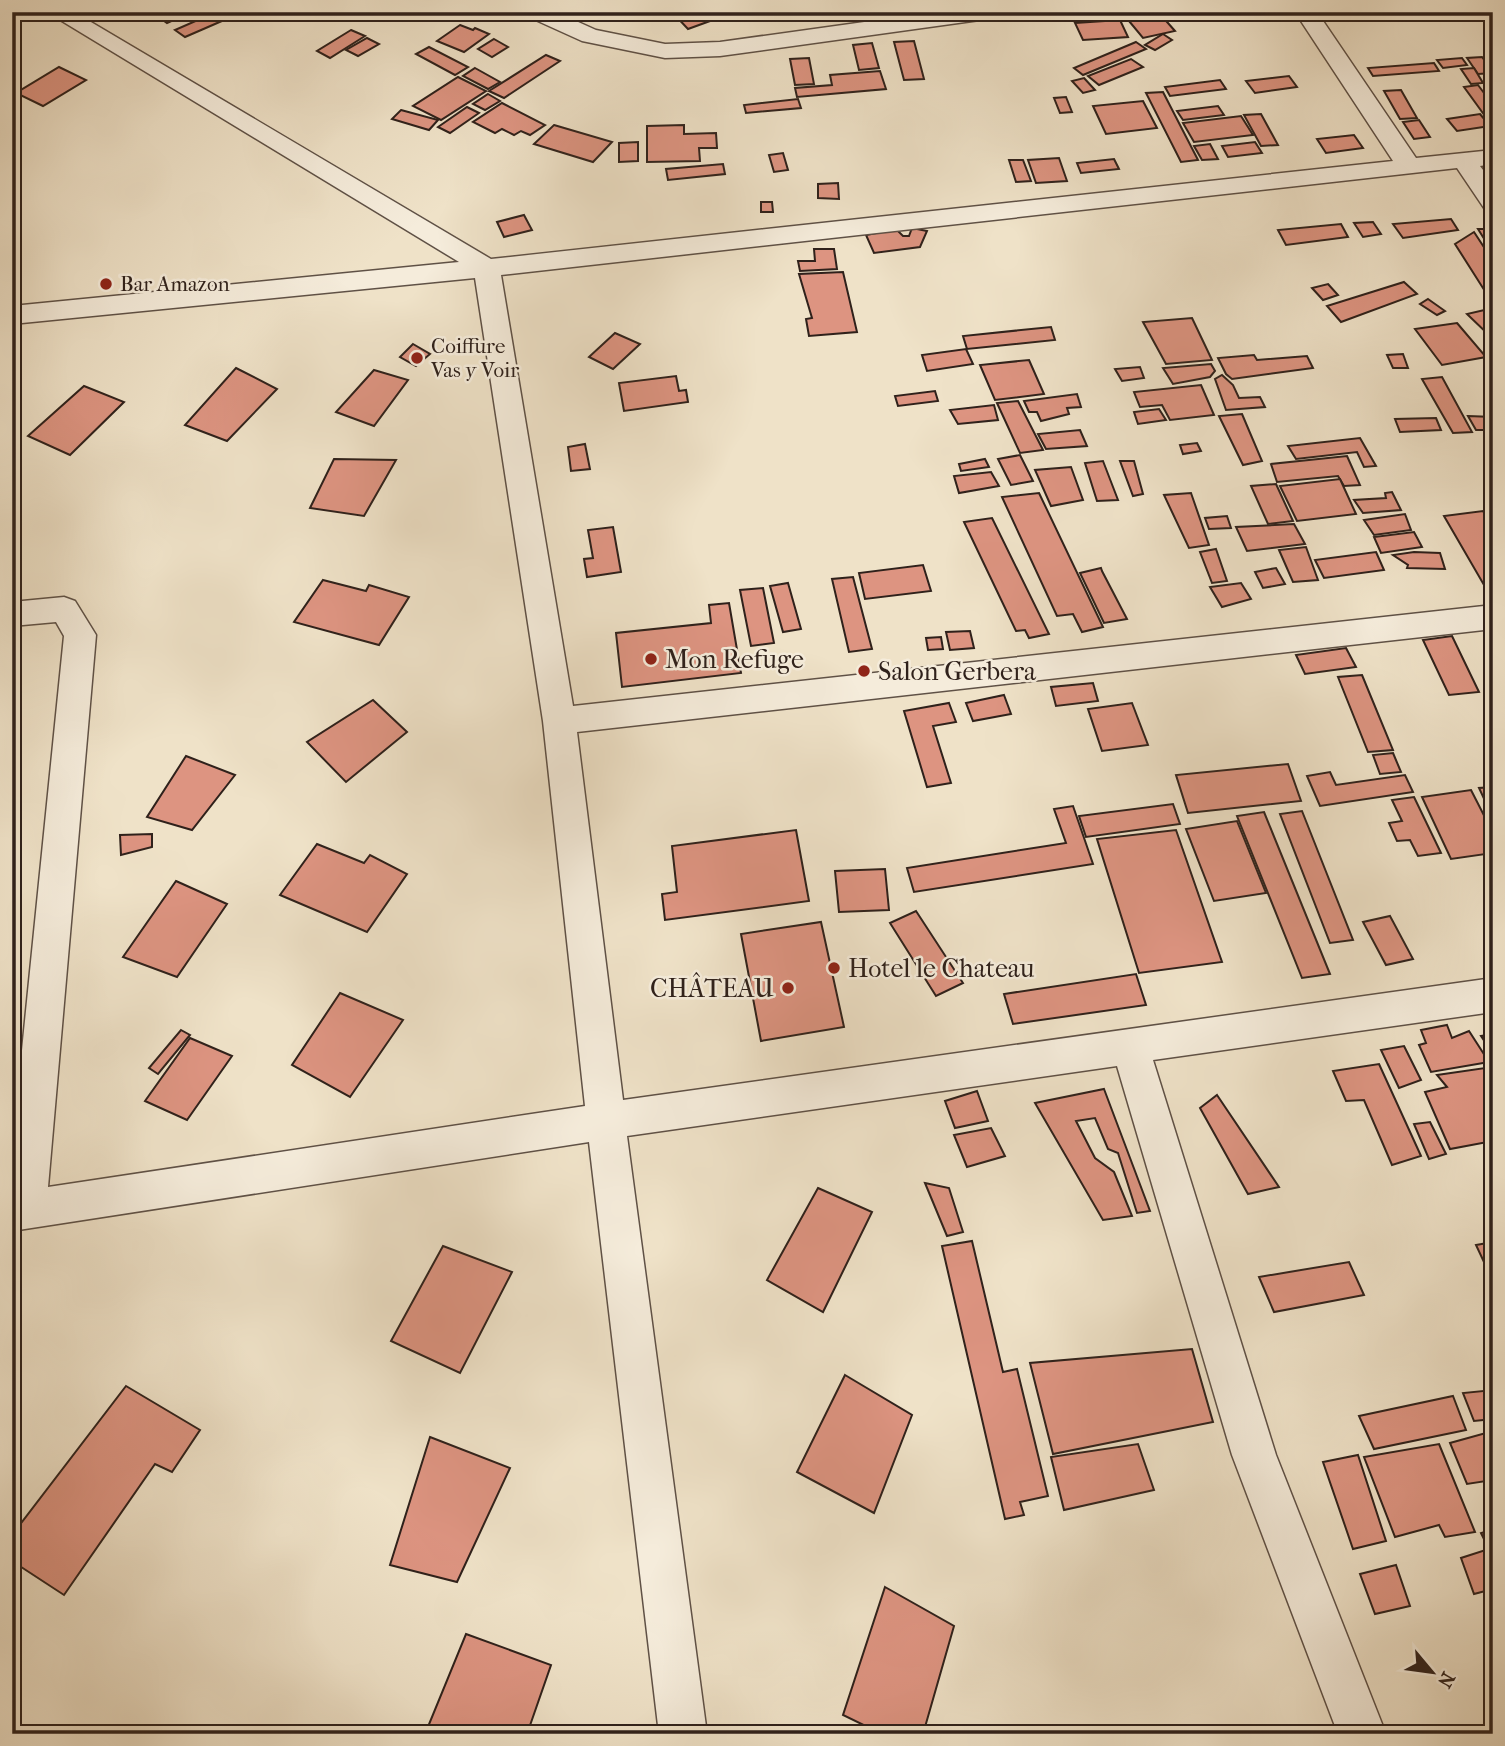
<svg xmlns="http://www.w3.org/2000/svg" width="1505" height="1746" font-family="'IM FELL French Canon',serif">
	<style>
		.building { fill: #dd9481; stroke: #2f211b; stroke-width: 2 }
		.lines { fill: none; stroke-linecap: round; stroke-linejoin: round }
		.minor-casing { stroke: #5f5146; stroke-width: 3 }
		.minor { fill: #f5ecdb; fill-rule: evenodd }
		.poi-dot { fill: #8f2418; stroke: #f5ecdb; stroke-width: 2.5 }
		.labels { text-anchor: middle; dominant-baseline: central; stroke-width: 5; stroke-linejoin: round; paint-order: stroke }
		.far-poi-label { font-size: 21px; fill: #2f211b; stroke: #f5ecdb; text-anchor: start }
		.poi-label { font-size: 26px; fill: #2f211b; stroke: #f5ecdb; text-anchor: start }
	</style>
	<rect width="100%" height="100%" fill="#efe2c8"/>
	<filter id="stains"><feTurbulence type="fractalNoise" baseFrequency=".00286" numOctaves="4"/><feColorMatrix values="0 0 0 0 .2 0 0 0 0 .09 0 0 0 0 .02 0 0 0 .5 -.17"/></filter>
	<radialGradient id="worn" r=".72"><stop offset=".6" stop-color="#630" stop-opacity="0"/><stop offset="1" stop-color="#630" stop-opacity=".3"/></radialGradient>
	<!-- building -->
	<g class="building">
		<polygon points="152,12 191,12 167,23"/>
		<polygon points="216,12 238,14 185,37 175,30"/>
		<polygon points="672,12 701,12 710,21 688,29"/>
		<polygon points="1224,12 1250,12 1254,18 1230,21"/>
		<polygon points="1160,14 1175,31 1143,38 1129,21"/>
		<polygon points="1120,20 1128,37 1083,40 1075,23"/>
		<polygon points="460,25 473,30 475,28 489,34 464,52 437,41"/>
		<polygon points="351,30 365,36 330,58 317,51"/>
		<polygon points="1163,34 1172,40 1155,50 1145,45"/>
		<polygon points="367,38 379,44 358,56 346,50"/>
		<polygon points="494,39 508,47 492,57 478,49"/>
		<polygon points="914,41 924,79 904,80 894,42"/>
		<polygon points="1136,42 1146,49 1083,75 1074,68"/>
		<polygon points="872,43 879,68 859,70 853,45"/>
		<polygon points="429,47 468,67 455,75 416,54"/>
		<polygon points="546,55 560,61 504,98 489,91"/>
		<polygon points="1482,57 1493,72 1493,73 1478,74 1467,58"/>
		<polygon points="809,58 814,84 795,85 790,59"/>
		<polygon points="1462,58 1467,65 1443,68 1437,60"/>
		<polygon points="1131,59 1143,67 1099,85 1088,76"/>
		<polygon points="1434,63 1439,71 1373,76 1368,68"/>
		<polygon points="59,67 86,80 43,106 16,93"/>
		<polygon points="475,68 500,82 488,89 463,76"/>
		<polygon points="1474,68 1483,83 1471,84 1461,69"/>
		<polygon points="880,71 886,89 797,97 795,88 832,85 830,75"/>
		<polygon points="1289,76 1297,87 1255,93 1246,81"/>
		<polygon points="458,77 486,91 441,120 413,106"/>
		<polygon points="1084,78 1095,90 1083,93 1072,81"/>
		<polygon points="1220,80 1226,89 1170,96 1165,87"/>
		<polygon points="1478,85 1493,105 1493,115 1485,116 1464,87"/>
		<polygon points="1401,90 1417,118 1400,119 1384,91"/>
		<polygon points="1163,92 1198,160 1181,162 1146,93"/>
		<polygon points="488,94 500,101 485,110 473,104"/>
		<polygon points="1066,97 1072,112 1060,113 1054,98"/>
		<polygon points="798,99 801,108 746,113 744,105"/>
		<polygon points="1143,101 1157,128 1106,134 1093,106"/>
		<polygon points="502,103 545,125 530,135 521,131 514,135 502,129 495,133 473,122"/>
		<polygon points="1218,106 1224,115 1183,120 1177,111"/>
		<polygon points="467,107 479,113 450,133 438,127"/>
		<polygon points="401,110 438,120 429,130 392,119"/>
		<polygon points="1261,114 1278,145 1261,146 1244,115"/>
		<polygon points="1480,114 1490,126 1457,131 1447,119"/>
		<polygon points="1241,116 1253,135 1194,142 1183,123"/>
		<polygon points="1419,120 1430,137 1414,139 1403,122"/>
		<polygon points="554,125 612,142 593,162 534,144"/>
		<polygon points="684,125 684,134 716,133 717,148 699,148 700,161 647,162 647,126"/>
		<polygon points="1354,135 1363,148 1326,153 1317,139"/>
		<polygon points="638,142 638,161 619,162 619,143"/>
		<polygon points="1255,142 1262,153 1228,157 1222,146"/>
		<polygon points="1210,144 1218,159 1202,160 1194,146"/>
		<polygon points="783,153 788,170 774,172 769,155"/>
		<polygon points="1059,158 1067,181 1036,183 1028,160"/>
		<polygon points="1114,159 1119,169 1081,173 1077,163"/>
		<polygon points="1009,160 1023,160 1031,181 1016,182"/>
		<polygon points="723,164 725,174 668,180 666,169"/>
		<polygon points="838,183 839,199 818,198 818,184"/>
		<polygon points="761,202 772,202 773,212 761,212"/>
		<polygon points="524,215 532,230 504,237 497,222"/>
		<polygon points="1451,219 1458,230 1403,238 1393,224"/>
		<polygon points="1373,222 1381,234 1363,237 1354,223"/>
		<polygon points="1341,224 1348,237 1286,245 1278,230"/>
		<polygon points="912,228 927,231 920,247 874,253 866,235 896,229 903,236 909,236"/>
		<polygon points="1478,229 1485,229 1493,241 1493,253"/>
		<polygon points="1474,232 1493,261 1493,295 1488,296 1455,244"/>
		<polygon points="814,249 834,249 837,269 800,271 798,261 815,261"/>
		<polygon points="843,272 857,332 809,336 806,319 812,318 799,274"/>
		<polygon points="1404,282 1417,294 1341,322 1327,306"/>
		<polygon points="1328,284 1338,295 1323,300 1312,288"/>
		<polygon points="1428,299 1445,311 1437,315 1420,304"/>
		<polygon points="1493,308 1493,339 1467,314"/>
		<polygon points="1192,318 1212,360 1166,364 1143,322"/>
		<polygon points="1457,323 1486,357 1442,365 1415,329"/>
		<polygon points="1051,327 1055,340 967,349 963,336"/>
		<polygon points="615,333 640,344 613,369 589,357"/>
		<polygon points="413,344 430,354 416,366 400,357"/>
		<polygon points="966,349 973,364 927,371 922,355"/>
		<polygon points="1403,354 1408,368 1393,368 1387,355"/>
		<polygon points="1254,355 1257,360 1307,356 1313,368 1232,379 1226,374 1218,358"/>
		<polygon points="1029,360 1044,394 995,400 980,365"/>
		<polygon points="1211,364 1215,371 1210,377 1173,384 1163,368"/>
		<polygon points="1140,367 1144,378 1122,381 1115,369"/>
		<polygon points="236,368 277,389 227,441 185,425"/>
		<polygon points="374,370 408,380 374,426 336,412"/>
		<polygon points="1222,375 1233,385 1239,398 1260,397 1265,407 1226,410 1215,379"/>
		<polygon points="676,376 679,391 686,390 688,402 624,411 619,383"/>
		<polygon points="1442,377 1472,432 1453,433 1422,379"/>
		<polygon points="1201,385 1214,415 1170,420 1162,405 1140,407 1134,392"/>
		<polygon points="84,386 124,402 70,455 28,436"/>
		<polygon points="935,391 938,401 898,406 895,396"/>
		<polygon points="1077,394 1081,407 1067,408 1069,414 1041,421 1037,412 1029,412 1024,401"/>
		<polygon points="1018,401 1043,450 1020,453 997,403"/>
		<polygon points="994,405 998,420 958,424 950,410"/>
		<polygon points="1159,409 1166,420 1138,424 1134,412"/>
		<polygon points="1242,414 1262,461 1243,465 1219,416"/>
		<polygon points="1468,416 1493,417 1493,430 1476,430"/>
		<polygon points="1436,418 1441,430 1400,432 1395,419"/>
		<polygon points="1080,430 1087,446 1046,449 1038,434"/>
		<polygon points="1360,438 1376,466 1364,467 1357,452 1296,459 1288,446"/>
		<polygon points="1197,443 1201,451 1183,454 1180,445"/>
		<polygon points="585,444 590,469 571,471 568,447"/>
		<polygon points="1020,455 1033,481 1011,485 998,459"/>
		<polygon points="1347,456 1360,485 1344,486 1338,476 1277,482 1271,464"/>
		<polygon points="334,459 396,460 364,516 310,508"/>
		<polygon points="985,459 989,467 961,471 959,464"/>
		<polygon points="1103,461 1118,500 1097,501 1085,463"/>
		<polygon points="1120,461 1134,461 1143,494 1133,496"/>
		<polygon points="1071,467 1083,500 1051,506 1035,470"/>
		<polygon points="991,472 999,486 959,493 954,476"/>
		<polygon points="1340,479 1356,514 1297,521 1280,486"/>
		<polygon points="1276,484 1293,521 1268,524 1251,486"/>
		<polygon points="1392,492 1401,510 1363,513 1354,500 1386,498 1385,493"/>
		<polygon points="1039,493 1103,627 1082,632 1073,614 1057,616 1002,497"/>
		<polygon points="1191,493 1209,545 1189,548 1164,495"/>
		<polygon points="1483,511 1493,527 1493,584 1484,585 1444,516"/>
		<polygon points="1405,514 1411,530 1374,535 1364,520"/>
		<polygon points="1227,516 1231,528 1209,529 1205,518"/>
		<polygon points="992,518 1049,634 1029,638 1025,630 1016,631 964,522"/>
		<polygon points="1294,524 1305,544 1247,551 1236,527"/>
		<polygon points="613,527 621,572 587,577 584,559 593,558 588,530"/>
		<polygon points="1414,532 1422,547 1381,553 1374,537"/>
		<polygon points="1306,547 1318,580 1293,582 1279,550"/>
		<polygon points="1216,549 1227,581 1212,583 1200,552"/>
		<polygon points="1376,552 1384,570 1324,578 1315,560"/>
		<polygon points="1414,552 1440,553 1445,569 1407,568 1408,565 1393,555"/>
		<polygon points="923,565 931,591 865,599 859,573"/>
		<polygon points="1101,568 1102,571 1127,619 1104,623 1080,573"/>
		<polygon points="1276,568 1285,584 1263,588 1255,572"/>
		<polygon points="853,577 872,649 849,652 832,579"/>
		<polygon points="323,580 366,591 369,585 409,597 379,645 294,622"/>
		<polygon points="788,583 801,629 783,632 770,586"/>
		<polygon points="1241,583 1251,599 1222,607 1210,587"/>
		<polygon points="763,588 774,643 751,646 740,590"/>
		<polygon points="729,603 741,673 622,687 616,633 711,623 709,605"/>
		<polygon points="970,631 974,648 950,650 946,632"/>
		<polygon points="1452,636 1479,692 1449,695 1423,640"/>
		<polygon points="941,637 943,649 928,650 926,638"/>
		<polygon points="1346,648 1356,667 1305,674 1296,655"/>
		<polygon points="1362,675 1393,750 1368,752 1338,677"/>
		<polygon points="1093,683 1098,701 1056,706 1051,687"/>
		<polygon points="1004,695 1011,714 973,721 966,703"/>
		<polygon points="373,700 407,732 346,782 307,742"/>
		<polygon points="949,703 956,722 933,726 951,783 927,787 904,711"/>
		<polygon points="1132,703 1148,745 1102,751 1088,709"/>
		<polygon points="1393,753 1401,772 1380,774 1373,755"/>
		<polygon points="186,756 235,775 192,830 147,817"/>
		<polygon points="1288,764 1301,801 1188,813 1176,775"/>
		<polygon points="1330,772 1336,785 1405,775 1413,792 1320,806 1307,776"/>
		<polygon points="1493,787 1493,818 1479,788"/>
		<polygon points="1471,790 1493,833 1493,853 1451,859 1422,797"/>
		<polygon points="1414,797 1441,853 1418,856 1410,840 1397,841 1389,823 1402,821 1392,800"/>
		<polygon points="1173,804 1180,824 1086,837 1079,816"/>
		<polygon points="1073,806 1093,864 914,892 907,868 1066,843 1054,809"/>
		<polygon points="1302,811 1353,940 1330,943 1280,814"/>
		<polygon points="1264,812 1330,974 1302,978 1237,816"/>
		<polygon points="1237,821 1266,893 1214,901 1186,829"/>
		<polygon points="796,830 809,901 665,920 662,894 677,892 672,846"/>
		<polygon points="1176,830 1222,962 1139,973 1097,839"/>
		<polygon points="152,834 152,847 121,855 120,835"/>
		<polygon points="317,844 364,863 370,855 407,874 367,932 280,895"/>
		<polygon points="885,869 889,910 839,912 835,871"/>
		<polygon points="176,881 227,904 177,977 123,957"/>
		<polygon points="916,911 963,983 936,996 890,923"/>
		<polygon points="1390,916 1413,959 1386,965 1363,922"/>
		<polygon points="821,922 844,1027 761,1041 741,934"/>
		<polygon points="1136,974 1146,1005 1013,1024 1004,994"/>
		<polygon points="340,993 403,1020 350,1097 292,1065"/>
		<polygon points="1447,1025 1452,1038 1469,1031 1489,1062 1431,1072 1419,1045 1426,1043 1421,1030"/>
		<polygon points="181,1030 190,1035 158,1074 149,1068"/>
		<polygon points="1493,1034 1493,1054 1481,1036"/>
		<polygon points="190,1038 232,1056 187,1120 145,1101"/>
		<polygon points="1404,1046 1421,1080 1399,1088 1381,1050"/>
		<polygon points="1379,1064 1421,1156 1392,1165 1364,1100 1346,1101 1333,1071"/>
		<polygon points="1485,1068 1493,1085 1493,1141 1450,1149 1425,1092 1447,1087 1437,1075"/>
		<polygon points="1104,1089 1150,1211 1137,1213 1118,1153 1108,1149 1095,1118 1076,1121 1095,1158 1114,1172 1132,1216 1103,1220 1035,1103"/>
		<polygon points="977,1091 988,1121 955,1128 945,1101"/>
		<polygon points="1217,1095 1279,1187 1248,1194 1200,1108"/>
		<polygon points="1430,1122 1446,1154 1429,1159 1414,1124"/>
		<polygon points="991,1128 1005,1156 967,1167 954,1135"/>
		<polygon points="925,1183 949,1188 963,1232 947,1236"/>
		<polygon points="818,1188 872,1212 823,1312 767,1280"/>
		<polygon points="972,1241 1003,1372 1017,1369 1048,1496 1020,1502 1024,1515 1005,1519 942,1246"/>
		<polygon points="1493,1242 1493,1276 1491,1277 1476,1245"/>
		<polygon points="443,1246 512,1272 460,1373 391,1341"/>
		<polygon points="1349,1262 1364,1295 1274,1312 1259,1277"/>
		<polygon points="1192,1349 1213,1422 1053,1454 1030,1363"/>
		<polygon points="845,1375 912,1415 874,1513 797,1472"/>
		<polygon points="126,1386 200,1430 172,1472 155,1464 64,1595 12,1561 12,1535"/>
		<polygon points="1493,1390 1493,1419 1474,1421 1463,1393"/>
		<polygon points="1453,1396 1466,1430 1374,1449 1359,1416"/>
		<polygon points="1493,1431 1493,1480 1467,1484 1450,1443"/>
		<polygon points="430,1437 510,1468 457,1582 390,1565"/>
		<polygon points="1138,1444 1154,1490 1064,1510 1051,1457"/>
		<polygon points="1439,1444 1475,1532 1445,1537 1439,1525 1395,1537 1364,1457"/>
		<polygon points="1358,1455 1386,1541 1353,1549 1323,1462"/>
		<polygon points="1491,1530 1493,1589 1474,1594 1461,1558 1489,1549 1481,1533"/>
		<polygon points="1396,1565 1410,1606 1375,1614 1360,1574"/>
		<polygon points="885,1587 954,1626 923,1734 882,1734 843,1715"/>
		<polygon points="466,1634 551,1665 527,1734 425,1734"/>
	</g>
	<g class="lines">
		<!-- minor casing -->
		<g class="minor-casing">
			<g id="minor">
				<polygon points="47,12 74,12 491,259 1393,161 1295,12 1317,12 1416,158 1493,150 1493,164 1480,166 1493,183 1493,210 1484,208 1457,168 501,275 573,706 1493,605 1493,629 577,732 623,1100 1493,978 1493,1012 1153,1060 1276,1455 1386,1734 1338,1734 1232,1455 1117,1066 627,1136 707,1734 659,1734 589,1142 12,1231 12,1149 64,636 56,622 12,626 12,602 64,597 75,601 96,635 48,1187 585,1106 543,721 475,278 12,324 12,306 459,262"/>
				<polygon points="526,12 556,12 596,30 665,44 720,42 936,12 998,12 987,19 720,56 665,58 582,41 529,17"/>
			</g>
		</g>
		<!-- minor -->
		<use href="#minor" class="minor"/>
	</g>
	<!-- markers -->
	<g class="poi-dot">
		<circle cx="106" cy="284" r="7"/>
		<circle cx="417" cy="358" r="7"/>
		<circle cx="651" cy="659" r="7"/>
		<circle cx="864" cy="671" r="7"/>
		<circle cx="834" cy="968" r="7"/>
		<circle cx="788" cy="988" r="7"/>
	</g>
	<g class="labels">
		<!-- far-poi labels -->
		<g class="far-poi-label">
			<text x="120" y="284">Bar Amazon</text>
			<text x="431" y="346">Coiffure<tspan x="431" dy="24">Vas y Voir</tspan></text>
		</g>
		<!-- poi labels -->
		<g class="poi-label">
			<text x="665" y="659">Mon Refuge</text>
			<text x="878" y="671">Salon Gerbera</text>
			<text x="848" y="968">Hotel le Chateau</text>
			<text x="774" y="988" text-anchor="end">CHÂTEAU</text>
		</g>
	</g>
	<!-- margin -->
	<rect width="1505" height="1746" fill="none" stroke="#efe2c8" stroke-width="42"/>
	<rect x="14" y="14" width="1477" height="1718" fill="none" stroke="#2f211b" stroke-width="3.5"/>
	<rect x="21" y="21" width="1463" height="1704" fill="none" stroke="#2f211b" stroke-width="2"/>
	<!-- north arrow -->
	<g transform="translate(1432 1672) rotate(119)" stroke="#f5ecdb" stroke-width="5" paint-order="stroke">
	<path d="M0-5L12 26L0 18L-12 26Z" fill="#2f211b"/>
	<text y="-10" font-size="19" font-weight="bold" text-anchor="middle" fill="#2f211b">N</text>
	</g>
	<rect width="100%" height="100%" filter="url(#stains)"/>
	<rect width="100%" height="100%" fill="url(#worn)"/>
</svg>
